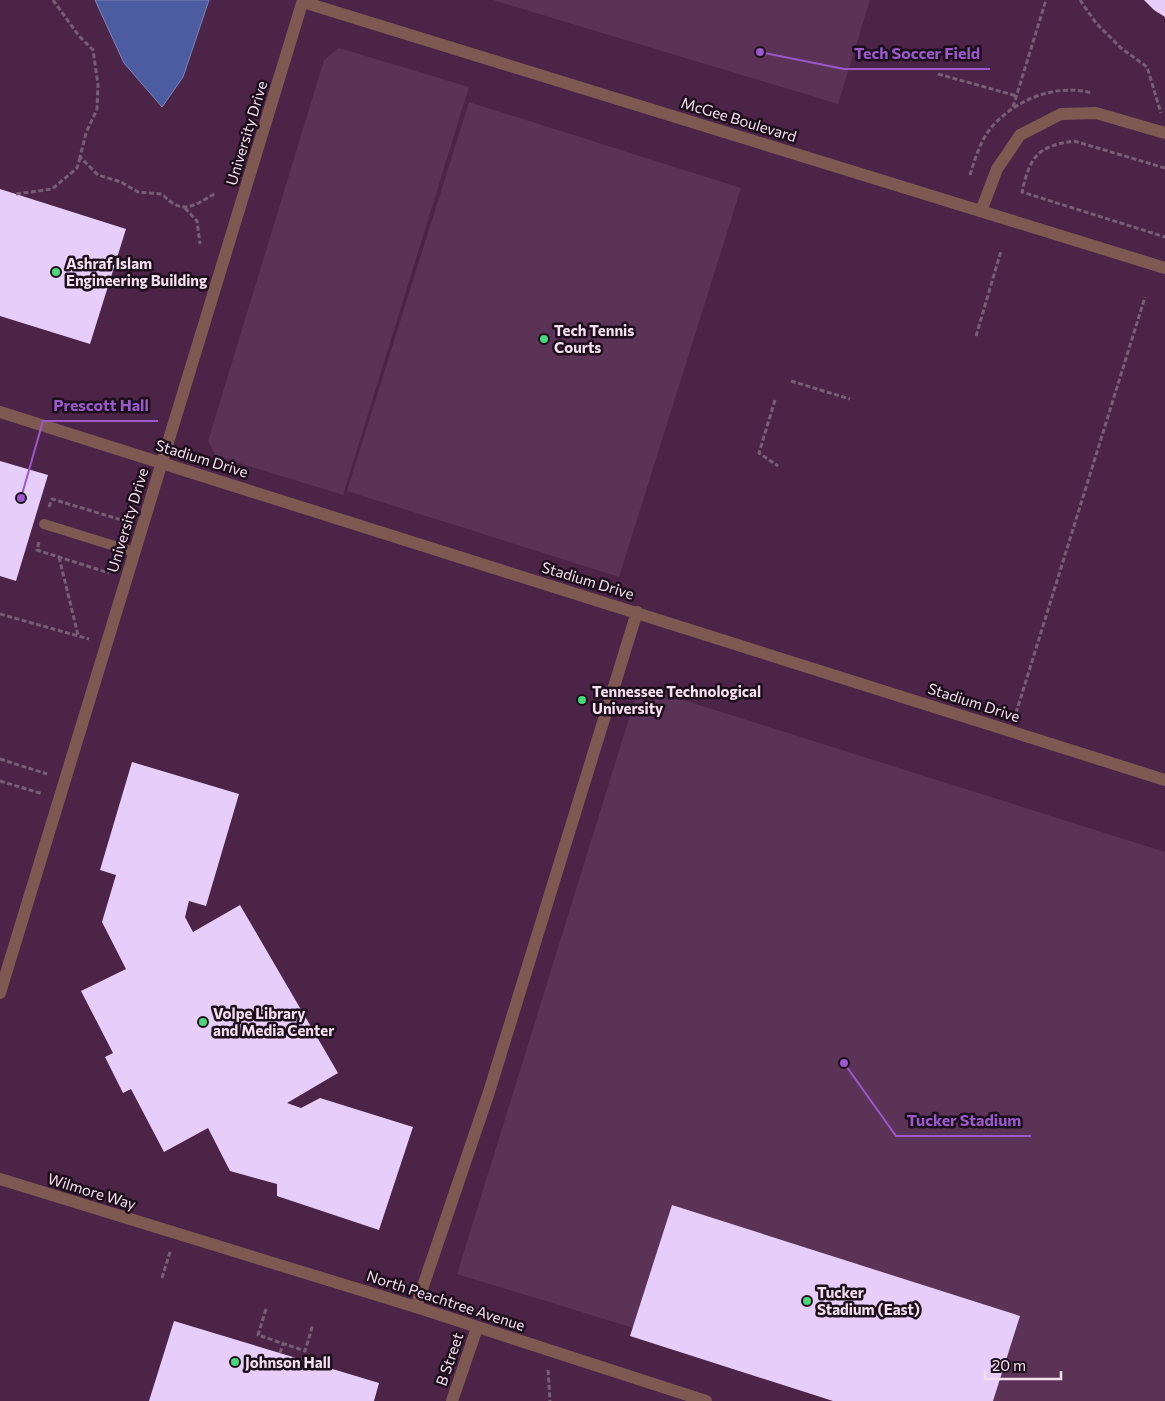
<svg xmlns="http://www.w3.org/2000/svg" width="1165" height="1401" font-family="Commissioner,sans-serif">
	<style>
		.built { fill: #4b2447 }
		.green { fill: #5b3356 }
		.water { fill: #4b5ca0; stroke: #7e84b9 }
		.building { fill: #e7cdfa }
		.lines { fill: none; stroke-linecap: round; stroke-linejoin: round }
		.path { stroke: #795d76; stroke-width: 3; stroke-dasharray: 5 2.5; stroke-linecap: butt }
		.lane { stroke: #7d5952; stroke-width: 10 }
		.street { stroke: #7d5952; stroke-width: 12 }
		.poi-dot { fill: #48d779; stroke: #1d0e1b; stroke-width: 2 }
		.labels { text-anchor: middle; dominant-baseline: central; stroke-width: 5; stroke-linejoin: round; paint-order: stroke }
		.street-label { font-size: 15px; fill: #f5e0f2; stroke: #1d0e1b }
		.poi-label { font-size: 15px; font-weight: bold; fill: #f5e0f2; stroke: #1d0e1b; text-anchor: start }
		.leader { fill: none; stroke: #9a59cc; stroke-width: 2 }
		.callout-dot { fill: #9a59cc; stroke: #1d0e1b; stroke-width: 2 }
		.callout-label { font-size: 16px; text-anchor: middle; font-weight: bold; fill: #9a59cc; stroke: #1d0e1b; stroke-width: 5; stroke-linejoin: round; paint-order: stroke }
	</style>
	<rect width="100%" height="100%" fill="#3e1e3b"/>
	<!-- built -->
	<rect class="built" x="0" y="0" width="1165" height="1401"/>
	<!-- green -->
	<g class="green">
		<polygon points="493,0 870,0 838,104"/>
		<polygon points="339,48 469,87 343,495 216,456 208,441 324,60"/>
		<polygon points="469,102 741,188 619,577 347,491"/>
		<polygon points="639,686 1165,852 1165,1401 872,1401 457,1274"/>
	</g>
	<!-- water -->
	<polygon class="water" points="95,0 209,0 183,77 162,107 124,63"/>
	<!-- building -->
	<g class="building">
		<polygon points="1144,0 1165,0 1165,17 1154,10"/>
		<polygon points="0,189 126,229 90,344 0,316"/>
		<polygon points="0,461 48,475 16,581 0,576"/>
		<polygon points="132,762 239,794 206,906 189,901 185,917 193,932 240,905 338,1073 287,1103 301,1108 320,1098 413,1127 379,1230 277,1196 277,1184 230,1171 208,1128 164,1152 131,1089 123,1093 105,1057 113,1053 81,991 126,969 102,922 116,875 100,870"/>
		<polygon points="672,1205 1020,1316 993,1401 833,1401 630,1336"/>
		<polygon points="174,1321 379,1383 374,1401 149,1401"/>
	</g>
	<g class="lines">
		<!-- path -->
		<g class="path">
			<path d="M53,0L79,36L93,50L98,85L97,109L86,133L80,157L98,175L121,182L138,192L162,194C183,216 193,206 216,193"/>
			<polyline points="1080,0 1096,23 1121,48 1147,67 1161,113"/>
			<polyline points="938,74 1017,96"/>
			<polyline points="1013,107 1046,0"/>
			<path d="M1165,168L1074,141C1038,146 1030,156 1022,192L1165,237"/>
			<path d="M970,175C975,159 980,142 990,129C1014,100 1055,83 1092,93"/>
			<polyline points="16,194 52,189 77,168 80,158"/>
			<polyline points="185,208 197,221 200,244"/>
			<polyline points="976,336 1001,251"/>
			<polyline points="791,381 850,399"/>
			<polyline points="775,400 759,453 778,466"/>
			<polyline points="49,507 52,499 125,521"/>
			<polyline points="39,542 37,550 109,573"/>
			<polyline points="59,557 78,635"/>
			<polyline points="0,614 89,639"/>
			<polyline points="1016,713 1145,297"/>
			<polyline points="0,759 47,774"/>
			<polyline points="0,781 43,794"/>
			<polyline points="162,1278 170,1252"/>
			<polyline points="266,1309 258,1335 305,1351 313,1324"/>
			<polyline points="280,1353 283,1344"/>
			<polyline points="548,1370 550,1401"/>
		</g>
		<!-- lane -->
		<polyline class="lane" points="44,524 134,552"/>
		<!-- street -->
		<g class="street">
			<polyline points="303,2 1165,268"/>
			<polyline points="981,211 997,169 1020,135 1061,114 1096,113 1165,133"/>
			<polyline points="0,412 1165,780"/>
			<polyline points="0,993 303,0"/>
			<polyline points="0,1179 416,1307 706,1401"/>
			<polyline points="416,1307 489,1092 637,612"/>
			<polyline points="452,1401 477,1328"/>
		</g>
	</g>
	<!-- markers -->
	<g class="poi-dot">
		<circle cx="56" cy="272" r="5"/>
		<circle cx="544" cy="339" r="5"/>
		<circle cx="582" cy="700" r="5"/>
		<circle cx="203" cy="1022" r="5"/>
		<circle cx="807" cy="1301" r="5"/>
		<circle cx="235" cy="1362" r="5"/>
	</g>
	<g class="labels">
		<!-- street labels -->
		<g class="street-label">
			<text transform="translate(739 119) rotate(17)">McGee Boulevard</text>
			<text transform="translate(246 133) rotate(-73)">University Drive</text>
			<text transform="translate(202 458) rotate(17)">Stadium Drive</text>
			<text transform="translate(127 520) rotate(-73)">University Drive</text>
			<text transform="translate(588 580) rotate(17)">Stadium Drive</text>
			<text transform="translate(974 702) rotate(18)">Stadium Drive</text>
			<text transform="translate(92 1191) rotate(17)">Wilmore Way</text>
			<text transform="translate(446 1300) rotate(18)">North Peachtree Avenue</text>
			<text transform="translate(449 1359) rotate(-71)">B Street</text>
		</g>
		<!-- poi labels -->
		<g class="poi-label">
			<text x="66" y="263">Ashraf Islam<tspan x="66" dy="17">Engineering Building</tspan></text>
			<text x="554" y="330">Tech Tennis<tspan x="554" dy="17">Courts</tspan></text>
			<text x="592" y="691">Tennessee Technological<tspan x="592" dy="17">University</tspan></text>
			<text x="213" y="1013">Volpe Library<tspan x="213" dy="17">and Media Center</tspan></text>
			<text x="817" y="1292">Tucker<tspan x="817" dy="17">Stadium (East)</tspan></text>
			<text x="245" y="1362">Johnson Hall</text>
		</g>
	</g>
	<!-- callouts -->
	<path class="leader" d="M760 52L844 69H990M21 498L43 421H158M844 1063L896 1136H1031"/>
	<g class="callout-dot">
		<circle cx="760" cy="52" r="5"/>
		<circle cx="21" cy="498" r="5"/>
		<circle cx="844" cy="1063" r="5"/>
	</g>
	<g class="callout-label">
		<text x="917" y="59">Tech Soccer Field</text>
		<text x="101" y="411">Prescott Hall</text>
		<text x="964" y="1126">Tucker Stadium</text>
	</g>
	<!-- scale -->
	<path d="M985 1371v8h76v-8" fill="none" stroke="#f5e0f2" stroke-width="2.5"/>
	<text x="992" y="1371" font-size="15" fill="#f5e0f2" stroke="#1d0e1b" stroke-width="4" paint-order="stroke">20 m</text>
</svg>
